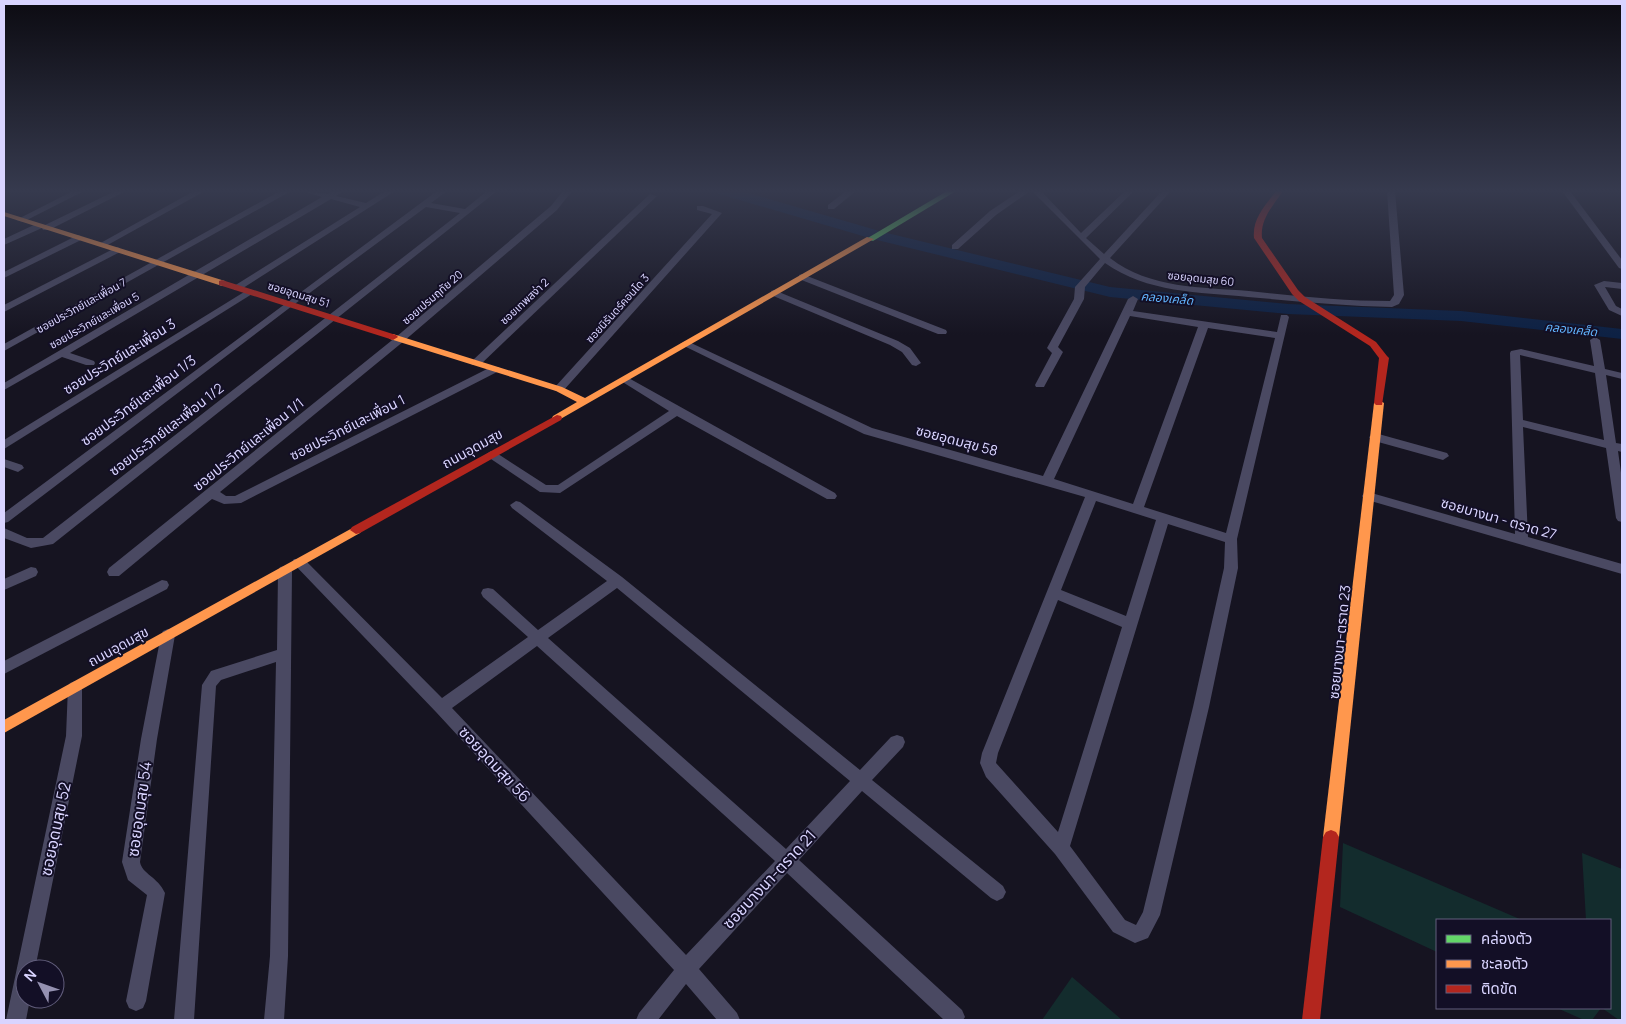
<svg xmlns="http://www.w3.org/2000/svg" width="1626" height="1024" font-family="Manrope,'Noto Sans Thai',sans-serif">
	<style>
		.green { fill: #132c2d }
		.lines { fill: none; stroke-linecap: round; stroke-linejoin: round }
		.river { fill: #0d2144; fill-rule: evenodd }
		.street { fill: #4a4962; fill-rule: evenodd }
		.fast { fill: #63d668; fill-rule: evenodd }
		.slow { fill: #ff974d; fill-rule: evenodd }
		.jam { fill: #b3261e; fill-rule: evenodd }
		.labels { text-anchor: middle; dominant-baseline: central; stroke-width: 4; stroke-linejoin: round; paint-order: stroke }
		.far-street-label { font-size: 11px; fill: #d9d4ff; stroke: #130f26 }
		.far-water-label { font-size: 12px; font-style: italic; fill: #62b6ff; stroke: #130f26 }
		.street-label { font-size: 14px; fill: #d9d4ff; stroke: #130f26 }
		.near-street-label { font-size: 16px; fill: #d9d4ff; stroke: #130f26 }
	</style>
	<rect width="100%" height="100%" fill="#161421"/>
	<!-- green -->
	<g class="green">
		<polygon points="1343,843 1522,920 1437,920 1437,952 1340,907"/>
		<polygon points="1582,853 1622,869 1622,1020 1619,1020 1602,1008 1610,1008 1610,920 1586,920"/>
		<polygon points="1072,977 1122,1020 1042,1020"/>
		<polygon points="1557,1008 1601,1008 1592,1020 1584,1020"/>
	</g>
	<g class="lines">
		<!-- river -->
		<polygon class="river" points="717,191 741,191 883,232 1110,287 1288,304 1461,311 1622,329 1622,339 1461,321 1288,314 1110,297 873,239 719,194"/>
		<!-- street -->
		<g class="street">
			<polygon points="73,191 84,191 23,222 16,220"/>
			<polygon points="115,191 126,191 49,230 43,230 42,228 4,245 4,239 36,224 42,224 43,226"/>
			<polygon points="194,191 205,191 104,247 97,245"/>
			<polygon points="280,191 291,191 4,351 4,344"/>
			<polygon points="303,191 328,194 332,191 343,191 336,196 366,203 385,191 395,191 240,290 234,290 234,286 360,207 331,199 70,353 94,361 95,363 94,365 86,365 62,357 4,390 4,383 322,197"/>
			<polygon points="437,191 447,191 431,203 465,209 487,191 497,191 53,544 31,548 4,538 4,528 27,538 43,538 460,213 426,207 292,306 8,522 4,523 4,513"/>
			<polygon points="563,191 572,191 557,210 404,341 220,492 226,496 235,496 491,367 499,367 500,369 499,371 241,503 224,504 212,499 119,576 109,576 107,572 109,568 396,337 551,206"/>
			<polygon points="846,191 856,191 834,209 828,209 828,205"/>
			<polygon points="1020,191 1030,191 996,215 958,249 952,249 952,245 990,211"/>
			<path d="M1032,191H1041L1081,233L1125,191H1134L1086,238L1104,254L1162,191H1171L1110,258C1150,289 1202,287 1249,291C1296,296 1343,301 1390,301L1394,295L1387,191H1395L1404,295L1399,304L1392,307C1344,306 1296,301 1248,297C1199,292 1147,293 1105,263L1085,287L1084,299L1058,347L1063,352L1045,385L1044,387H1036L1035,385L1052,353L1047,348L1074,299L1075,287L1100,259Z"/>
			<polygon points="1562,191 1570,191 1622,260 1622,269 1619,268"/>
			<polygon points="650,194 657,196 480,365 472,365 471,363 472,361"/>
			<polygon points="697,206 703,206 722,213 563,391 555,391 554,389 555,387 712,214 697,210"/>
			<polygon points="78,235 81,236 81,240 4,278 4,272"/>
			<polygon points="117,247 120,248 120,252 4,312 4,305"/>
			<polygon points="802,274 946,330 947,332 946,334 938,334 799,279 799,275"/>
			<polygon points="1604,281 1622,283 1622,289 1605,287 1616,306 1622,309 1622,316 1609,310 1594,285"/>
			<polygon points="249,289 252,290 252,294 4,449 4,440"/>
			<polygon points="774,290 898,341 910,348 921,363 916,366 912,365 902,352 890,345 771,295 771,291"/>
			<path d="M1133,296L1138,299L1133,311L1277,332L1281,315H1287L1289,317L1237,539L1238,568L1209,707L1160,915L1148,938L1135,943L1113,932L1055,854L986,777L980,763L982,753L1085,497L864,434L680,344L685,341L689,342L872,428L1043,476L1128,299ZM1130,316L1198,327L1133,504L1054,479ZM1208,328L1275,338L1226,533L1144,507ZM1096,501L1156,520L1126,616L1061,590ZM1168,524L1225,542L1224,568L1193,707L1143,912L1136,925L1125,920L1070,846ZM1058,600L1122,627L1058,832L996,763L998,753Z"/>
			<path d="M1595,337L1600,340L1605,369L1622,373V379L1606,375L1616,443L1622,444V452L1618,451L1622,480V522L1618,521L1616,518L1606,448L1523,427L1528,537L1622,564V574L1364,499L1362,496L1364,493L1368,492L1515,534L1510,353L1511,351L1521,349L1594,366L1590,340ZM1520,355L1595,373L1604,440L1523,420Z"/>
			<polygon points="625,376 835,493 837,496 835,499 827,499 677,416 560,493 540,492 485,455 491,451 495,452 546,485 558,485 669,411 621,381 620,379"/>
			<polygon points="1375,433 1447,453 1449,456 1443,460 1371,440 1369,437"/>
			<polygon points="4,459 22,465 24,468 18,472 4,467"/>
			<path d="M516,501L520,502L622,577L860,770L891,737L897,735L903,737L905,742L903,747L872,780L1003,886L1006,892L1003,898L997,901L991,898L862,791L799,860L962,1010L965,1017L963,1020H944L787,873L699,969L737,1013L740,1020H717L686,984L658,1020H636L639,1013L674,970L436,712L292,562L294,559H304L442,698L528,637L483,597L481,593L483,589L488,588L493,589L538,630L607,581L512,508L510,505ZM617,588L850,781L786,849L548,638ZM537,646L775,861L686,955L452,708Z"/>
			<polygon points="285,566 290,567 292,571 288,956 284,1020 264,1020 270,956 276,662 221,680 216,686 194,1020 174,1020 202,685 211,671 277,650 278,571 280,567"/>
			<polygon points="31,567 36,568 38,572 36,576 4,590 4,579"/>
			<polygon points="162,580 167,581 169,585 167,589 4,674 4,661"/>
			<path d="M168,629L173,631L175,635L157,739L140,862C142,874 158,877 165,893L146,1001L143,1008L136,1011L129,1008L126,1001L147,895L128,880L122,862L141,739L161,635L163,631Z"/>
			<polygon points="75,681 80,683 82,687 82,736 35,969 25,969 25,999 30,999 26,1020 6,1020 66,736 68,687 70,683"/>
		</g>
		<!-- fast -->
		<polygon class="fast" points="947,191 956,191 873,241 866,239"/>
		<!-- slow -->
		<g class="slow">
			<polygon points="4,212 225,281 226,283 222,286 219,285 4,216"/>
			<polygon points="867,237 874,239 557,421 553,420 552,418 553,416 577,402 556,391 390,339 388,337 393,334 396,335 562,387 585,398"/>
			<polygon points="1379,400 1384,403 1339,837 1336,842 1331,844 1326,842 1323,837 1374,403"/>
			<polygon points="356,526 362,530 360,533 4,733 4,720"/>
		</g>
		<!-- jam -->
		<g class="jam">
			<path d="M1276,191H1283C1273,206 1260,219 1262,238L1298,290L1305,297L1376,342L1387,356L1389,358L1382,405H1376L1374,403L1379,358L1370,346L1299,301L1292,294L1254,238C1252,219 1265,206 1276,191Z"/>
			<polygon points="222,280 396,335 398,337 393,340 390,339 219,285 219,281"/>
			<polygon points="557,415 561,416 562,418 561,420 360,533 356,534 350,530 352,527"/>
			<polygon points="1331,830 1336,832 1339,837 1320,1020 1302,1020 1323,837 1326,832"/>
		</g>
	</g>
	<!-- sky -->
	<linearGradient id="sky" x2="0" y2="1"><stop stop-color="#0c0b12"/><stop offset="0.57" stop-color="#363a4e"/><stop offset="1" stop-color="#363a4e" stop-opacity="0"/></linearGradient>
	<rect width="1626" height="335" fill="url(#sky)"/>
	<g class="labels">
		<!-- far-street labels -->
		<g class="far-street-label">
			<text transform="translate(1201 278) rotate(6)">ซอยอุดมสุข 60</text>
			<text transform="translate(299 294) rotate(17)">ซอยอุดมสุข 51</text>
			<text transform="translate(432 297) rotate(-41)">ซอยเปรมฤทัย 20</text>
			<text transform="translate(524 301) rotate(-43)">ซอยเทพสง่า 2</text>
			<text transform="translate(81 305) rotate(-29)">ซอยประวิทย์และเพื่อน 7</text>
			<text transform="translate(617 308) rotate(-48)">ซอยนิรันดร์คอนโด 3</text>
			<text transform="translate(94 320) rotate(-30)">ซอยประวิทย์และเพื่อน 5</text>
		</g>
		<!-- far-water labels -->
		<g class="far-water-label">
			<text transform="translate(1167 298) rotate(5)">คลองเคล็ด</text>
			<text transform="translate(1571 329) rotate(6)">คลองเคล็ด</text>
		</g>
		<!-- street labels -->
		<g class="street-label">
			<text transform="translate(119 356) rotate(-32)">ซอยประวิทย์และเพื่อน 3</text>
			<text transform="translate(138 400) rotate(-37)">ซอยประวิทย์และเพื่อน 1/3</text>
			<text transform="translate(347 427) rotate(-27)">ซอยประวิทย์และเพื่อน 1</text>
			<text transform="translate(166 429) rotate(-38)">ซอยประวิทย์และเพื่อน 1/2</text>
			<text transform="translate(957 440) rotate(15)">ซอยอุดมสุข 58</text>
			<text transform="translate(248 444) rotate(-39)">ซอยประวิทย์และเพื่อน 1/1</text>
			<text transform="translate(472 448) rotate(-29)">ถนนอุดมสุข</text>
			<text transform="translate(1499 518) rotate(16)">ซอยบางนา - ตราด 27</text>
			<text transform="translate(1339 642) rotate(-84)">ซอยบางนา-ตราด 23</text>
			<text transform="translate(118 646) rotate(-29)">ถนนอุดมสุข</text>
		</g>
		<!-- near-street labels -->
		<g class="near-street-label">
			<text transform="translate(495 764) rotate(47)">ซอยอุดมสุข 56</text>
			<text transform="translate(139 809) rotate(-82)">ซอยอุดมสุข 54</text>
			<text transform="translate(55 829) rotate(-78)">ซอยอุดมสุข 52</text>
			<text transform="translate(769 879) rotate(-47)">ซอยบางนา-ตราด 21</text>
		</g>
	</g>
	<!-- border -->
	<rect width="1626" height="1024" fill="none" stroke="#d9d4ff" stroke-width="10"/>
	<!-- legend -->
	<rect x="1436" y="919" width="175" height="90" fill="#130f26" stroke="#625e7d"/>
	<rect x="1446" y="935" width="25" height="8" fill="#63d668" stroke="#625e7d"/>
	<text x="1481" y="944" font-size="15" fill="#d9d4ff">คล่องตัว</text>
	<rect x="1446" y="960" width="25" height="8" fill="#ff974d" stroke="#625e7d"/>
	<text x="1481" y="969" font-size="15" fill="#d9d4ff">ชะลอตัว</text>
	<rect x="1446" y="985" width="25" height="8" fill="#b3261e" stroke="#625e7d"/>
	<text x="1481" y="994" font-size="15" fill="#d9d4ff">ติดขัด</text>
	<!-- north arrow -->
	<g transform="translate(40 984) rotate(311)"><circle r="24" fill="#130f26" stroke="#625e7d"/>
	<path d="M0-4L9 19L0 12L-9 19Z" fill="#9591b1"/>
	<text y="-8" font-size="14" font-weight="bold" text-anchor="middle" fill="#d9d4ff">N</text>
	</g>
</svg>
